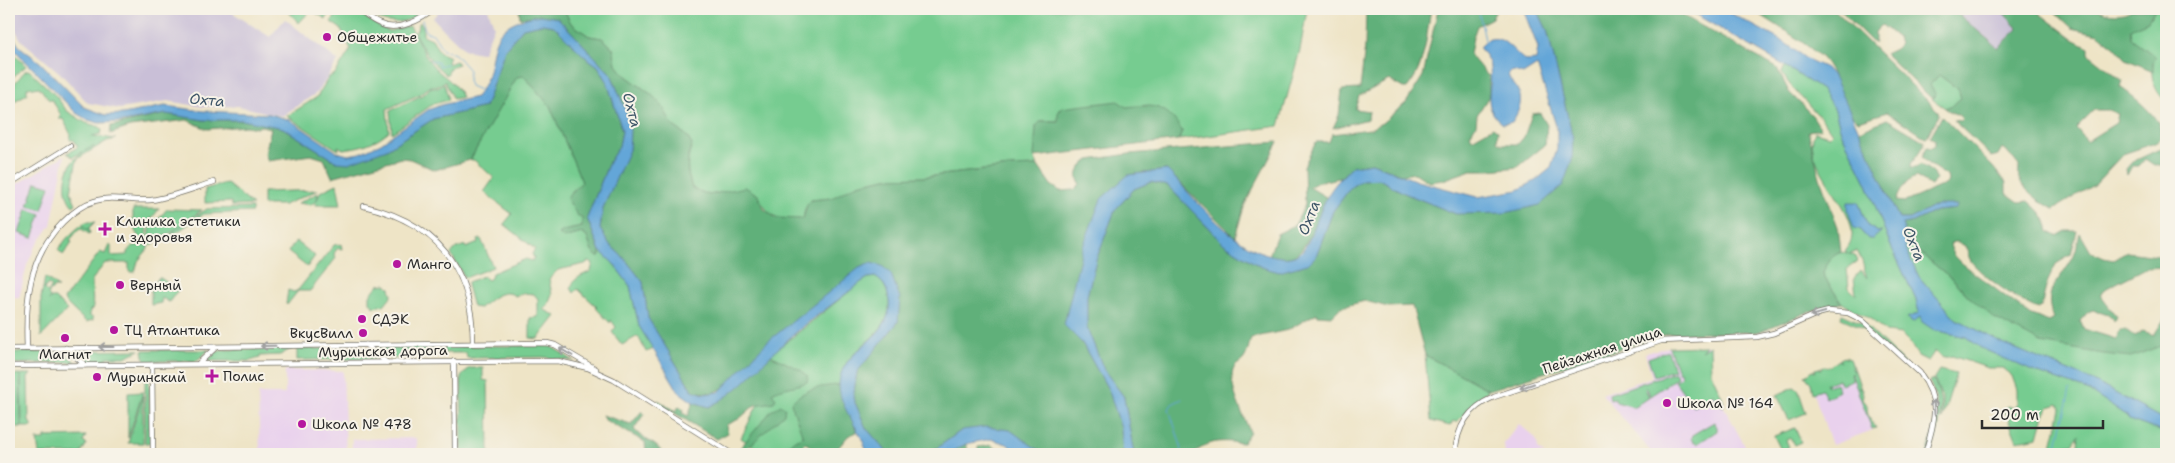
<svg xmlns="http://www.w3.org/2000/svg" width="2175" height="463" font-family="'Shantell Sans',sans-serif">
	<style>
		.built { fill: #e9d1ed }
		.industrial { fill: #c9bfd7 }
		.green { fill: #76cc90; stroke: #507c5e; fill-rule: evenodd }
		.forest { fill: #60b07a; stroke: #466e52; fill-rule: evenodd }
		.water { fill: #64a6d8; stroke: #486882 }
		.lines { fill: none; stroke-linecap: round; stroke-linejoin: round }
		.stream { stroke: #64a6d8; stroke-width: 1 }
		.minor-casing { stroke: #6f6c61; stroke-width: 6 }
		.minor { stroke: #fff; stroke-width: 4.5 }
		.oneway { stroke: #a0a0a0 }
		.poi-dot { fill: #b5179e; stroke: #f7f3e8; stroke-width: 2 }
		.labels { text-anchor: middle; dominant-baseline: central; stroke-width: 4; stroke-linejoin: round; paint-order: stroke }
		.poi-label { font-size: 14px; fill: #2b2b2b; stroke: #f7f3e8; text-anchor: start }
		.street-label { font-size: 14px; fill: #2b2b2b; stroke: #f7f3e8 }
		.water-label { font-size: 15px; font-style: italic; fill: #3f5668; stroke: #f7f3e8 }
	</style>
	<rect width="100%" height="100%" fill="#f7f3e8"/>
	<filter id="ink" filterUnits="userSpaceOnUse"><feTurbulence type="fractalNoise" baseFrequency=".02" numOctaves="2"/><feDisplacementMap in="SourceGraphic" scale="10" xChannelSelector="R" yChannelSelector="G"/><feConvolveMatrix kernelMatrix="1 2 1 2 8 2 1 2 1" color-interpolation-filters="sRGB"/></filter>
	<filter id="wash" filterUnits="userSpaceOnUse"><feTurbulence type="fractalNoise" baseFrequency=".0096" numOctaves="4" result="noise"/><feDisplacementMap in="SourceGraphic" scale="20" xChannelSelector="R" yChannelSelector="G"/><feGaussianBlur stdDeviation="1.12" result="paint"/><feColorMatrix in="noise" values="0 0 0 0 0 0 0 0 0 0 0 0 0 0 0 0 0 1.4 0 .05"/><feComposite in="paint" operator="in"/></filter>
	<g filter="url(#wash)">
		<rect width="100%" height="100%" fill="#eee4c6"/>
		<!-- built -->
		<g class="built">
			<polygon points="65,155 51,225 34,249 27,265 19,298 9,296 9,189"/>
			<polygon points="1710,346 1711,372 1723,399 1724,407 1749,454 1653,454 1602,394 1652,377 1645,353 1669,347"/>
			<polygon points="1847,362 1873,430 1832,445 1808,377"/>
			<polygon points="285,370 343,371 346,454 260,454 258,394 285,394"/>
			<polygon points="1519,424 1533,436 1537,441 1538,449 1545,454 1505,454 1504,443"/>
			<polygon points="417,438 417,454 352,454 352,439"/>
		</g>
		<!-- industrial -->
		<g class="industrial">
			<polygon points="9,9 227,9 270,37 285,19 338,61 318,92 282,116 238,106 203,107 168,101 120,109 88,103 60,73 21,40 9,18"/>
			<polygon points="441,9 488,9 494,26 484,51 481,53 465,50 445,31 433,18"/>
			<polygon points="1952,9 2000,9 2018,29 1998,48"/>
		</g>
		<!-- green -->
		<g class="green">
			<polygon points="286,9 334,9 326,19 311,10 299,23"/>
			<path d="M341,9H353L380,27L389,31L410,26C418,40 424,56 435,68C446,79 454,81 462,97L453,99L445,81L438,86H431L420,94L387,109L389,131C375,143 361,147 343,149L338,146L339,150L335,148L287,116L317,97L329,77L335,74L351,49L341,29L331,22Z"/>
			<path d="M362,9H408L418,16C393,27 384,24 362,9Z"/>
			<path d="M564,9H1307L1300,50L1279,126L1179,140L1182,131L1147,105L1059,121H1041L1034,157L1038,166L1010,167L924,177L886,178L858,184L832,198L811,200L805,209L803,219C778,221 769,218 758,195L734,190L709,195L692,188C686,171 686,161 692,145L686,135L672,125L663,107L652,95L626,76L616,64L613,48L602,38L589,36L576,27L570,22Z"/>
			<path d="M2155,9H2166V101C2154,92 2147,71 2156,57L2130,38V28L2148,21Z"/>
			<path d="M420,22L423,26V35L432,39L440,53L450,57L447,61L448,64L456,61L458,64L450,68L447,75C432,65 423,49 415,34Z"/>
			<polygon points="9,48 26,66 9,80"/>
			<path d="M1785,66L1822,90L1835,110L1841,132L1867,184L1890,244L1916,300L1919,313L1908,318L1920,317L1934,330L1966,337L1981,348L2030,370L2087,390L2127,416L2129,420L2166,433V454H2077L2079,435L2073,444L2065,445L2073,454H2050L2061,409L2059,404L2049,407L2044,415L2038,437L2017,441L2004,409L2007,406L2014,408L2017,404V390L2012,376L2002,368H1988L1952,356L1943,358L1935,351L1928,361L1918,356L1910,343L1901,334L1886,332L1872,320L1842,303L1828,283L1823,273C1827,261 1834,250 1848,253L1845,251C1847,248 1850,244 1851,241C1861,209 1799,164 1815,132L1829,136L1832,133C1818,110 1795,96 1782,73ZM1858,202L1868,226L1878,232L1881,231L1868,239L1859,229ZM1857,251L1862,261L1867,278L1861,270L1854,278L1856,295L1849,288L1847,269L1858,261L1855,255L1849,253Z"/>
			<path d="M29,70L56,96L67,111L86,123L100,127L102,131L101,134L92,136L116,139L107,141L77,159L71,192L76,204L73,206C62,195 64,172 74,160C79,154 87,150 94,146L73,157L67,153L78,147L74,140H70L71,135L63,119H59L61,115L52,100H49L39,87L33,88L31,86L27,88V94L9,104V90L25,71Z"/>
			<polygon points="1939,75 1958,89 1961,98 1953,105 1945,108 1932,99 1935,97 1930,85"/>
			<path d="M517,76H524L550,106L582,182L570,193L582,217V227L564,231V238L582,233L587,237L592,252L600,255V251L613,263L630,286L639,326L654,349L646,352L638,336L622,345L612,332L616,327L611,320L610,323L596,308L597,307L578,289L574,293L571,288C574,277 582,276 591,271L593,263L589,261L585,264L558,270L549,279L552,295L547,307L543,309L556,316L538,339L530,338V318L538,317V299L534,294L523,293L515,296C503,287 489,300 480,308L473,307L467,285L468,282L483,276L488,280L491,278L492,273L526,259L532,261L534,258L532,254L535,249L504,224L512,214L484,192L494,178L474,160H470Z"/>
			<polygon points="444,83 449,100 433,104 392,133 390,111 424,94 431,87 438,88"/>
			<polygon points="36,182 50,186 42,210 28,206"/>
			<polygon points="226,183 253,205 232,206 231,202 205,203 205,189"/>
			<polygon points="337,184 341,205 315,205 316,201 311,205 298,203 318,193 317,200 320,192"/>
			<polygon points="318,190 284,205 263,205 263,192"/>
			<polygon points="252,208 252,212 204,214 168,238 177,228 207,209"/>
			<polygon points="27,209 41,214 33,238 19,233"/>
			<path d="M133,209H159L148,223L147,243C132,235 133,224 133,209Z"/>
			<polygon points="167,209 202,210 166,236 162,236 152,245 149,244 150,229"/>
			<polygon points="86,222 95,222 89,228 90,233 89,234 80,228 70,240 72,242 63,255 58,250 67,238 81,225 88,230 82,224"/>
			<polygon points="481,239 493,267 465,278 451,254 455,249 465,245 466,248 478,243 478,240"/>
			<polygon points="296,241 315,256 307,267 288,252"/>
			<polygon points="1908,243 1956,282 1968,296 2041,343 2166,344 2166,421 2093,381 2004,344 1956,319 1919,277 1905,247"/>
			<polygon points="341,244 342,249 338,248 334,253 336,258 310,291 298,291 287,305 286,304 288,290 294,292 298,290 334,245"/>
			<polygon points="109,245 111,246 111,256 127,255 127,252 132,246 148,245 148,249 138,261 135,272 129,272 129,263 105,263 92,280 93,309 90,310 90,316 93,317 93,320 86,322 65,302 64,299 100,252 105,254"/>
			<polygon points="45,277 58,287 54,287 51,291 49,290 52,287 48,284 44,289 47,292 50,292 48,295 50,297 49,301 51,298 55,298 67,310 41,337 41,298"/>
			<polygon points="159,277 178,290 169,302 162,298 161,303 151,305 151,290"/>
			<path d="M875,277C883,282 886,287 888,296C897,331 856,342 843,369C841,373 840,380 839,385H836V395L791,454H765L741,438L768,384L786,363L770,355L860,283L868,278Z"/>
			<polygon points="386,284 390,288 392,295 384,305 374,307 370,302 370,295 378,285"/>
			<polygon points="1842,314 1864,324 1909,368 1908,369 1862,327 1841,318"/>
			<path d="M440,346L421,353H407V356C392,360 385,359 374,348Z"/>
			<polygon points="444,346 545,346 552,347 574,361 543,357 467,358 466,353 444,353"/>
			<polygon points="1706,346 1701,351 1710,346 1711,372 1723,399 1723,407 1713,394 1693,406 1675,381 1681,377 1680,372 1678,372 1669,347"/>
			<polygon points="293,348 280,355 260,356 260,358 250,361 206,361 215,353 222,350"/>
			<polygon points="360,348 370,352 376,359 297,360 297,349"/>
			<path d="M140,350L125,357H107V360C92,363 85,362 73,351Z"/>
			<polygon points="143,350 209,350 196,361 145,361"/>
			<polygon points="1668,351 1674,370 1654,376 1648,358"/>
			<polygon points="9,352 63,352 76,362 9,364"/>
			<polygon points="1425,355 1489,390 1478,398 1457,422 1453,421 1450,426 1431,421"/>
			<path d="M1846,356L1850,359L1852,364L1851,369L1853,372V365L1861,389L1858,388L1862,390L1863,394L1862,399C1871,406 1865,409 1869,417C1871,422 1874,424 1876,428L1872,429L1851,373L1850,374L1852,380L1841,384L1839,379L1826,384L1827,386L1836,383L1839,391L1826,398L1822,390L1813,393L1811,383L1805,376L1813,370L1816,372L1815,369L1820,368L1821,370L1822,367L1830,366L1838,360L1840,362L1839,359L1844,357L1846,359Z"/>
			<polygon points="469,368 483,368 483,380 488,381 489,454 462,454 461,377"/>
			<polygon points="1939,370 1956,374 1942,419 1942,398 1934,378"/>
			<polygon points="145,372 149,372 150,443 145,443"/>
			<polygon points="1675,372 1677,378 1650,396 1647,388 1645,388 1649,397 1634,407 1616,402 1615,398 1610,400 1609,394"/>
			<polygon points="20,374 21,427 12,427 11,394 9,393 9,375"/>
			<polygon points="21,374 31,374 28,378 29,422 32,424 32,427 22,427"/>
			<path d="M1933,379C1947,405 1939,428 1931,454H1927C1934,429 1943,406 1929,381Z"/>
			<polygon points="1794,387 1798,389 1806,413 1789,420 1777,395"/>
			<polygon points="143,392 128,438 128,393"/>
			<polygon points="143,395 143,443 128,443"/>
			<polygon points="1714,422 1717,427 1717,431 1697,444 1693,442 1691,438 1692,435"/>
			<polygon points="1795,428 1801,442 1794,445 1790,438 1786,440 1789,447 1781,450 1774,436"/>
			<polygon points="86,436 83,442 87,444 80,454 39,454 37,440 45,440 45,437"/>
		</g>
		<!-- forest -->
		<g class="forest">
			<path d="M519,9H564L570,22L576,27L589,36L602,38L613,48L616,64L626,76L652,95L663,107L672,125L686,135L692,145C686,161 686,171 692,188L709,195L745,187L758,195L764,209L776,218L803,219L807,205L811,200L832,198L858,184L886,178L924,177L1010,167L1038,166L1051,185L1060,191L1074,190L1080,184C1074,173 1080,167 1089,160L1129,154L1278,142L1245,204L1235,237L1167,170L1128,175L1064,325L1082,343L1109,391L1121,428L1123,454H1044L1029,446L962,430L937,448L924,454H892L887,452L866,428L853,398L857,372L898,322L882,266L739,373C722,389 717,398 692,390L648,318L643,282L625,259L610,245L600,229L603,208L629,149L626,111L611,74L558,18L540,15L520,18Z"/>
			<path d="M1366,9H1431C1426,36 1426,66 1407,88H1403L1389,80L1359,96L1355,109L1369,111L1368,119L1333,128L1339,115L1342,90L1360,89L1365,46Z"/>
			<path d="M1438,9H1497L1492,18L1477,26L1473,37L1470,55L1486,74L1489,76V96L1477,115L1476,125L1470,135L1472,139L1493,127L1498,131L1497,141L1501,144H1518L1524,137L1532,114L1540,113L1547,125L1545,145L1518,167L1490,170H1471L1443,180L1429,182L1415,173L1403,175L1372,163L1352,166L1340,178L1318,182L1309,187L1326,197C1320,212 1307,251 1293,256C1286,259 1277,257 1269,256L1277,234L1295,225L1305,205L1304,166L1316,142H1329L1332,134L1370,129L1382,123L1406,103L1423,76Z"/>
			<path d="M1537,9H1671L1777,68L1789,92L1812,115L1821,129L1808,131L1820,178L1838,227L1841,252C1831,256 1827,262 1823,273L1828,283L1842,303L1811,311L1758,332L1668,334L1489,390L1425,355L1412,306L1388,307L1365,301L1341,307L1332,316L1317,315V313L1288,330L1251,338C1249,344 1248,352 1245,357C1243,362 1236,364 1234,368C1226,383 1245,418 1250,432L1243,443C1222,441 1209,439 1194,454H1134L1124,397L1104,370L1087,328V296L1096,260L1115,210L1134,189L1151,182L1168,186L1224,244L1261,267L1316,256L1333,211L1351,187L1362,180L1379,179L1404,193L1456,214L1540,205L1573,138L1547,30Z"/>
			<path d="M1752,9H1834L1938,111L1939,115L1926,138L1887,112L1859,121C1843,113 1837,73 1822,58C1804,41 1773,24 1752,9Z"/>
			<path d="M1839,9H1952L1998,48L2018,29L2000,9H2034L2073,39L2089,47V54L2122,80L2120,87C2133,96 2172,124 2158,142L2123,154L2095,184L2054,209C2043,204 2023,190 2019,179C2018,175 2019,169 2019,166L2006,150L2002,148L1998,155L1992,157L1953,120L1961,121L1962,119C1959,113 1950,113 1945,108L1953,105L1961,98L1958,89L1939,75L1930,85L1936,95L1932,99L1885,54L1895,49L1900,44L1898,38L1882,25L1875,32V43H1873ZM2094,110H2108L2118,114L2116,123L2087,141L2076,128Z"/>
			<path d="M2052,9H2098C2106,15 2124,16 2132,9H2155L2148,21L2130,29L2131,38L2156,57L2153,62V71L2126,59L2114,46L2098,34L2072,28Z"/>
			<polygon points="542,24 554,26 584,56 598,66 607,81 622,131 619,146 609,162 587,218 600,251 600,255 598,257 592,252 587,237 582,233 564,238 559,234 563,231 582,227 582,217 578,216 567,199 570,194 582,182 550,106 524,76 517,77 470,160 435,170 410,159 401,158 332,177 324,159 311,155 268,161 265,154 271,128 261,126 256,128 246,126 207,129 187,120 130,127 110,134 111,126 166,114 204,120 242,120 283,128 337,162 387,149 433,119 485,107 505,49 523,28"/>
			<path d="M1118,101L1126,107C1154,104 1167,105 1182,131L1179,140L1034,157L1036,126L1041,121H1058V113L1061,108Z"/>
			<path d="M1942,116L1992,166L2006,183V193L2019,202L2029,201C2041,212 2046,216 2049,232L2057,236L2066,231H2077L2071,255L2056,264L2047,283L2041,307L2039,309C2025,306 1978,273 1971,261C1968,257 1968,251 1965,246L1958,242H1953L1950,245L1954,256L1962,264L2029,314L2049,322L2054,319C2040,289 2062,280 2074,256C2077,249 2078,240 2080,233L2091,252L2104,258L2113,260L2127,252L2166,257V267L2146,268L2103,290L2100,295L2116,316L2114,321L2108,315L2093,310L2088,312L2080,321L2084,329L2116,339L2120,330H2126L2134,336L2143,331L2154,335L2166,316V344L2131,357L2103,354L2041,343L1994,318L1968,296L1956,282L1908,243L1902,224L1913,222L1936,211L1956,209L1937,205L1910,219H1899L1859,131L1887,119L1924,141V146L1911,164V168H1916L1920,164L1932,172L1936,179L1931,186L1916,177C1906,180 1900,191 1896,201L1905,202L1946,184L1948,181L1947,176L1927,163L1922,157L1927,147L1932,148L1935,146V140L1930,137Z"/>
			<polygon points="2166,146 2166,157 2164,158 2165,165 2154,165 2145,159 2139,166 2132,166 2127,175 2126,169 2132,162"/>
			<path d="M770,355L801,370L808,377L807,382C795,387 783,387 772,393L776,398L774,402L755,405L739,419L726,425L728,433L717,439L658,403V400L676,411L679,406L684,409L683,413L688,416L693,402L709,407Z"/>
			<path d="M839,385L857,432L848,436L833,454H824L805,443L796,454H782C789,445 792,439 803,437L791,403C803,389 822,386 839,385Z"/>
			<polygon points="781,405 785,407 784,414 742,453 740,448 772,410"/>
			<path d="M642,411L644,414L634,429C642,440 654,441 661,451L659,454H646L645,442L605,420L602,415L631,424Z"/>
			<polygon points="966,444 968,451 978,454 978,447 991,445 1003,454 952,454 951,452"/>
		</g>
		<!-- water -->
		<g class="water">
			<path d="M1523,9H1537L1547,30L1573,138L1572,160L1563,185L1540,205L1505,213L1456,214L1404,193L1379,179L1362,180L1351,187L1333,211L1316,256L1308,264L1279,272L1261,267L1224,244L1168,186L1151,182L1134,189L1115,210L1096,260L1087,296V328L1104,370L1124,397L1134,454H1123L1121,428L1109,391L1082,343L1064,325L1082,249L1101,199L1128,175L1167,170C1198,201 1235,252 1281,257C1288,258 1296,257 1302,251C1311,241 1319,212 1326,199C1332,186 1343,176 1352,166L1372,163L1417,181L1478,197L1518,190L1535,181L1551,168L1557,148V129L1537,65L1523,74L1514,71L1508,73C1509,82 1515,83 1518,91C1524,101 1518,113 1512,122L1503,124C1480,106 1493,92 1490,68C1490,61 1483,53 1479,47C1499,25 1511,51 1526,61L1536,60L1538,48Z"/>
			<polygon points="1686,9 1723,9 1784,42 1805,58 1826,68 1835,78 1899,219 1910,219 1937,205 1957,205 1956,209 1936,211 1913,222 1902,224 1908,243 1905,247 1919,277 1956,319 2004,344 2093,381 2166,421 2166,433 2129,420 2127,416 2087,390 2030,370 1981,348 1966,337 1934,330 1922,322 1920,317 1913,322 1907,318 1919,313 1916,300 1890,244 1867,184 1841,132 1835,110 1822,90 1785,66"/>
			<path d="M540,15L558,18L611,74L626,111L630,130L629,150L603,208L600,229L610,245L625,259L643,282L648,318L692,390L704,394L719,392L767,342L859,268L871,263L882,266L891,274L900,298L898,322L857,372L853,398L866,428L887,452L892,454H867C863,431 839,410 839,384C840,347 899,338 888,295C886,286 883,282 875,277L868,278L860,283C835,303 808,321 784,343C759,365 740,392 709,407L693,402L679,392L639,326L630,286L613,263L600,251L587,218L609,162L619,146L622,131L607,81L598,66L584,56L554,26L542,24L523,28L505,49L485,107L433,119L387,149L349,163L337,162L283,128L242,120H204L166,114L123,122L99,123L88,120L76,113L9,44V29L19,46L41,63L84,107L106,115L123,114L165,106L204,111L270,114L290,120L337,152L348,155L360,153L381,143L428,110L441,105L476,97C506,60 473,26 540,15Z"/>
			<polygon points="1848,202 1858,202 1868,226 1878,232 1882,231 1873,239 1868,239 1859,229 1854,228 1848,211"/>
			<polygon points="985,427 1010,430 1044,454 1019,454 1007,444 991,439 966,444 947,454 924,454 937,448 962,430"/>
		</g>
		<g class="lines">
			<!-- stream -->
			<g class="stream">
				<polyline points="415,9 421,16"/>
				<polyline points="1474,9 1479,13 1485,40"/>
				<polyline points="422,20 426,32 433,34 443,50 455,54 469,70 468,80 470,86 479,90 480,94"/>
				<polyline points="430,60 439,63 439,66 446,64"/>
				<polyline points="1179,454 1182,449 1169,409 1172,404 1182,399"/>
				<polyline points="2055,454 2070,390"/>
			</g>
		</g>
	</g>
	<g filter="url(#ink)">
		<g class="lines">
			<!-- minor casing -->
			<g class="minor-casing">
				<g id="minor">
					<path d="M357,9C364,14 372,21 380,24C396,32 422,20 434,9"/>
					<polyline points="9,184 70,146"/>
					<path d="M364,206C438,223 473,269 473,343"/>
					<polyline points="366,345 386,362"/>
					<polyline points="66,348 85,365"/>
					<polyline points="9,349 547,343 555,345 596,369"/>
					<path d="M27,349C25,301 28,257 63,222C72,213 83,204 95,201C112,195 133,202 151,200C172,197 194,188 214,182"/>
					<polyline points="454,361 455,454"/>
					<polyline points="199,363 216,347"/>
					<polyline points="152,365 153,454"/>
					<polyline points="9,366 558,361 588,368 614,380 732,454"/>
					<path d="M1455,454C1457,427 1468,408 1494,397L1661,341L1757,337L1774,333L1817,314L1829,311L1848,313L1862,320L1920,373C1942,403 1934,422 1925,454"/>
				</g>
			</g>
			<!-- minor -->
			<use href="#minor" class="minor"/>
		</g>
		<!-- one-way arrows -->
		<defs><path id="oneway-shaft" d="M-6 0H5M1.5-3L5.5 0L1.5 3" fill="none" stroke-width="1.6" stroke-linecap="round" stroke-linejoin="round" transform="scale(1.25)"/></defs>
		<g class="oneway">
			<use href="#oneway-shaft" transform="translate(1818 314) rotate(165)"/>
			<use href="#oneway-shaft" transform="translate(268 346) rotate(179)"/>
			<use href="#oneway-shaft" transform="translate(106 347) rotate(-180)"/>
			<use href="#oneway-shaft" transform="translate(566 352) rotate(-150)"/>
			<use href="#oneway-shaft" transform="translate(1527 386) rotate(161)"/>
			<use href="#oneway-shaft" transform="translate(1934 407) rotate(-94)"/>
		</g>
	</g>
	<!-- markers -->
	<g class="poi-dot">
		<circle cx="327" cy="37" r="5"/>
		<path d="M102.5 221.5h5v5h5v5h-5v5h-5v-5h-5v-5h5z"/>
		<circle cx="397" cy="264" r="5"/>
		<circle cx="120" cy="285" r="5"/>
		<circle cx="362" cy="319" r="5"/>
		<circle cx="114" cy="330" r="5"/>
		<circle cx="363" cy="333" r="5"/>
		<circle cx="65" cy="338" r="5"/>
		<path d="M209.5 368.5h5v5h5v5h-5v5h-5v-5h-5v-5h5z"/>
		<circle cx="97" cy="377" r="5"/>
		<circle cx="1667" cy="403" r="5"/>
		<circle cx="302" cy="424" r="5"/>
	</g>
	<g class="labels">
		<!-- poi labels -->
		<g class="poi-label">
			<text x="337" y="37">Общежитье</text>
			<text x="116" y="221">Клиника эстетики<tspan x="116" dy="16">и здоровья</tspan></text>
			<text x="407" y="264">Манго</text>
			<text x="130" y="285">Верный</text>
			<text x="372" y="319">СДЭК</text>
			<text x="124" y="330">ТЦ Атлантика</text>
			<text x="353" y="333" text-anchor="end">ВкусВилл</text>
			<text x="65" y="354" text-anchor="middle">Магнит</text>
			<text x="223" y="376">Полис</text>
			<text x="107" y="377">Муринский</text>
			<text x="1677" y="403">Школа № 164</text>
			<text x="312" y="424">Школа № 478</text>
		</g>
		<!-- street labels -->
		<g class="street-label">
			<text transform="translate(1602 350) rotate(-18)">Пейзажная улица</text>
			<text transform="translate(383 351) rotate(-1)">Муринская дорога</text>
		</g>
		<!-- water labels -->
		<g class="water-label">
			<text transform="translate(207 100) rotate(5)">Охта</text>
			<text transform="translate(632 110) rotate(76)">Охта</text>
			<text transform="translate(1309 218) rotate(-68)">Охта</text>
			<text transform="translate(1914 244) rotate(68)">Охта</text>
		</g>
	</g>
	<!-- margin -->
	<rect width="2175" height="463" fill="none" stroke="#f7f3e8" stroke-width="30"/>
	<!-- scale -->
	<path d="M1982 420v8h121v-8" fill="none" stroke="#2b2b2b" stroke-width="2.5"/>
	<text x="1990" y="420" font-size="15" fill="#2b2b2b" stroke="#f7f3e8" stroke-width="4" paint-order="stroke">200 m</text>
</svg>
